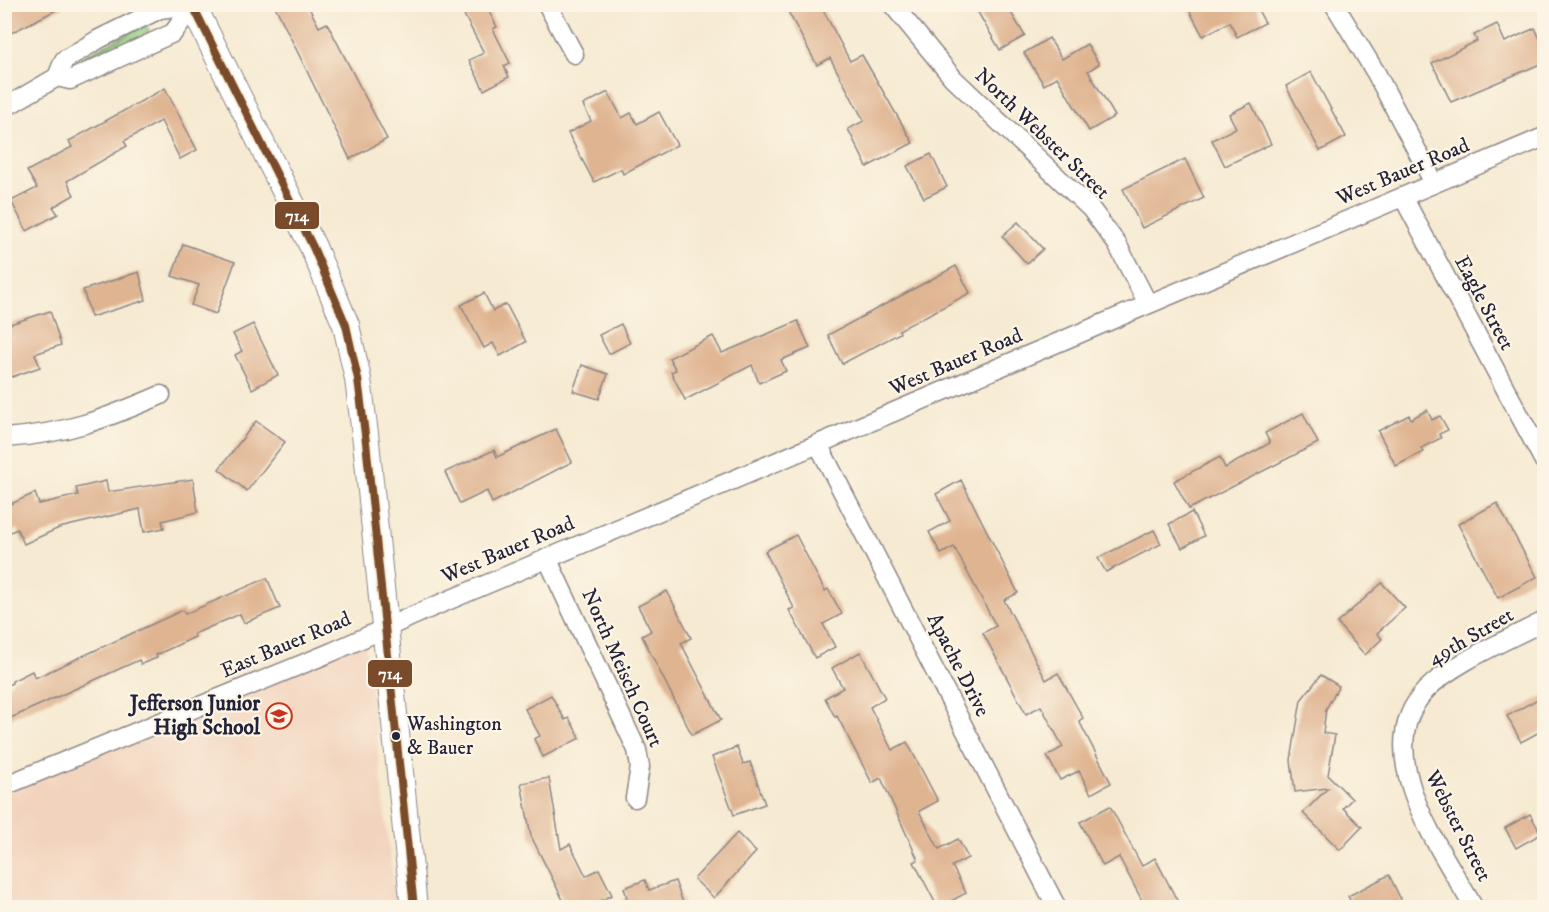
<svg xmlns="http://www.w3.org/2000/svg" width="1549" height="912" font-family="'IM FELL DW Pica',serif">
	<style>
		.built { fill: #f2d4be }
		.green { fill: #93cc80; stroke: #5a775e; stroke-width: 1.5 }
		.building { fill: #dfb491 }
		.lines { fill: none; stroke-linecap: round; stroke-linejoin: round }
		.street-casing { stroke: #8c8686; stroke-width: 21 }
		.secondary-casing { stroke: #8c8686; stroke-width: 28 }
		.street { stroke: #fff; stroke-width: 18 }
		.secondary { stroke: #fff; stroke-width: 26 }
		.bus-1-casing { stroke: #fcf5e5; stroke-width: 12 }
		.bus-1 { stroke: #7a4b2a; stroke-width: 8 }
		.bus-dot { fill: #22223b; stroke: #fcf5e5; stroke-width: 2 }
		.labels { text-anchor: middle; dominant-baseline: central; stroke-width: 4.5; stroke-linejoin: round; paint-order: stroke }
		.bus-label { font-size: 20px; fill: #22223b; stroke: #fcf5e5; text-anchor: start }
		.street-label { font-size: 21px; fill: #22223b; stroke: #fcf5e5 }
		.poi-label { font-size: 21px; font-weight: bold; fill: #22223b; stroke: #fcf5e5; text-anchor: end }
		.line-badge { stroke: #fcf5e5; stroke-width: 2 }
		.badge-label { font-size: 16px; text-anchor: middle; font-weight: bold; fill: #fff }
	</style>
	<rect width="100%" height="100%" fill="#fcf5e5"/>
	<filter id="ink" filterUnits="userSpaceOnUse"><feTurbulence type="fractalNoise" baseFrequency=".0167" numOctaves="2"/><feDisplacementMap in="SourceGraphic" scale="12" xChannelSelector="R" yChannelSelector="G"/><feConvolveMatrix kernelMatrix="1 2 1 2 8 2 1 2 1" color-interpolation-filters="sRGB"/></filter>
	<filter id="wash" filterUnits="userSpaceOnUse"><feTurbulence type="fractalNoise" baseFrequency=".008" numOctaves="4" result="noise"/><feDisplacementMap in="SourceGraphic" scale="24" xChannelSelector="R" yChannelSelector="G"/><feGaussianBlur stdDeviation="1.35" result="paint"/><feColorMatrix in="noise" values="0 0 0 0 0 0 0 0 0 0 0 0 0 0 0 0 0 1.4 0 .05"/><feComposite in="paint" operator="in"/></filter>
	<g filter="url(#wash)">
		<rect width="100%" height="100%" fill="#f6ead2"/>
		<!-- built -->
		<polygon class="built" points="365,641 396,907 5,908 5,791"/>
		<!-- green -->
		<polygon class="green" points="145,25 149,30 148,36 81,67 79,65 79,60 86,55"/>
		<g id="blocks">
			<!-- building -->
			<g class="building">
				<polygon points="4,4 68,4 9,34 4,25"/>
				<polygon points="274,4 307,4 319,27 327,23 387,139 350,159"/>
				<polygon points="470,4 485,4 497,27 493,29 510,63 504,66 509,77 484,90 469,60 484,53 461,9"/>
				<polygon points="784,4 820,4 850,61 862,55 913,143 867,167 848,129 864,121 830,58 817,65"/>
				<polygon points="973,4 1006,4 1025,36 1000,50"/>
				<polygon points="1186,4 1263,4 1257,8 1265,23 1237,37 1230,22 1203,36"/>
				<polygon points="1497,24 1505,42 1535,28 1545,50 1545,62 1451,102 1432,63 1477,41 1474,35"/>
				<polygon points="1049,38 1062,59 1087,44 1099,64 1088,71 1115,116 1089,131 1057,77 1044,85 1024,53"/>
				<polygon points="1311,72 1346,137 1320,151 1286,86"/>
				<polygon points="165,88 197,150 180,159 161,121 124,141 127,146 67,181 74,195 53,207 58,214 27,231 11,201 37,188 27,171 72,147 69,141"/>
				<polygon points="608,92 622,118 631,113 637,124 659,112 677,145 623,174 621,169 594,182 568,133 591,121 583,105"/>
				<polygon points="1251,103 1271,144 1225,166 1212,140 1236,128 1229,114"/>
				<polygon points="931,154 947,187 924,198 907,166"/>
				<polygon points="1185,159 1204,198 1142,228 1123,189"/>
				<polygon points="1018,222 1043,249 1027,264 1002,236"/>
				<polygon points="183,244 235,262 216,314 191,305 199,285 172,276"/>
				<polygon points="956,266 970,293 899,330 900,333 842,364 828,335"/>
				<polygon points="139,272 146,300 91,317 83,290"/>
				<polygon points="484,293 493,311 506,304 526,342 500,356 493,343 484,348 461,305"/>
				<polygon points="50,311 61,345 35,354 40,367 12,377 4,354 4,326"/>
				<polygon points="798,321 810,348 781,360 786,371 759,383 752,365 685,400 671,372 676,370 669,358 713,336 722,353"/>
				<polygon points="253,324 278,375 252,389 235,355 242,351 233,334"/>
				<polygon points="621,324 630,343 609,354 599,335"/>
				<polygon points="582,365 608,374 599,399 573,391"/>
				<polygon points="1427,410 1432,420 1440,416 1448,430 1439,434 1441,438 1421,448 1423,452 1396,466 1378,431 1409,415 1411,419"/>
				<polygon points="1303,413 1318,443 1189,509 1174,481 1220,457 1225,468 1270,443 1265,433"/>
				<polygon points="256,421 285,442 247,491 219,469"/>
				<polygon points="556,429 572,462 492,503 487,491 460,504 445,472 494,450 497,457"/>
				<polygon points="193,479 198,512 162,521 164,528 144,532 140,509 59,528 24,544 17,529 4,535 4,507 35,493 39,504 78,495 76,488 106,481 108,492"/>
				<polygon points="961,480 1018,593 1004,600 1046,680 1058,673 1083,718 1079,721 1111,783 1091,794 1079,771 1060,780 1047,756 1063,747 1041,706 1026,714 983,633 996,626 954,547 941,554 929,532 950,521 936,494"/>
				<polygon points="1497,503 1537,577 1498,598 1458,524"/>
				<polygon points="1192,512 1204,536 1182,548 1169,524"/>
				<polygon points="1154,530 1161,544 1106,572 1098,558"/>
				<polygon points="796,535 825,591 828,589 842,614 823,624 835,647 815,658 789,610 794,608 765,551"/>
				<polygon points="267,578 280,608 244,623 240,614 194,634 195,637 156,655 157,658 141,664 139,660 4,721 4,687 12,683 12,681 32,671 35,678 183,610 185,614"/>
				<polygon points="1382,583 1405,608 1377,633 1382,639 1365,655 1337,623"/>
				<polygon points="667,591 691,638 681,643 721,720 692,735 642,636 651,631 638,606"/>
				<polygon points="860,652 885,698 870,707 892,750 907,742 938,801 919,811 939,849 958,839 968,858 952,866 966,893 938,908 914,862 918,860 881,778 872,783 837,716 835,717 825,698 843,688 832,668"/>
				<polygon points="1321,675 1339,686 1326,709 1323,733 1335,735 1328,775 1352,799 1343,808 1362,827 1340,850 1303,813 1328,788 1295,792 1291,760 1301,700"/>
				<polygon points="551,695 565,720 569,718 580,738 543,757 534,739 540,736 525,709"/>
				<polygon points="1545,695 1545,729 1521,742 1507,716"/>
				<polygon points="737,747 743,764 750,762 765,804 734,815 712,757"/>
				<polygon points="549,778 561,849 570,844 586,876 599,869 612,895 587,908 567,908 531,836 521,783"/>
				<polygon points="1110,806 1142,866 1155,858 1181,908 1146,908 1119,857 1103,866 1080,822"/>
				<polygon points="1530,814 1541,834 1516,848 1505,828"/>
				<polygon points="737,833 756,852 714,898 694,879"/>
				<polygon points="1389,875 1405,908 1354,908 1348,896"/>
				<polygon points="645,880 649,890 675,881 685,908 608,908 627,898 624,888"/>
			</g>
		</g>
	</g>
	<g filter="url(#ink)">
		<use href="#blocks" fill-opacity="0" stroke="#8c8686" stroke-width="1.5"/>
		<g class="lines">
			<!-- street casing -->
			<g class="street-casing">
				<g id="street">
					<polyline points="547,4 574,54"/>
					<polyline points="892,4 953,78 1091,209 1117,244 1148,304"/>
					<polyline points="1334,4 1376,73 1434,183"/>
					<polyline points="57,77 70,80 173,33 193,6"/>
					<polyline points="4,108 57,77 64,60 99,39 160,9 196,4"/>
					<polyline points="1403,197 1544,461"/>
					<path d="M4,438C66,434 105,419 161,395"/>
					<polyline points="818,444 1057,908"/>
					<polyline points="547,558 637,750 640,767 635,798"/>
					<polyline points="4,786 332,652 428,609 1544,137"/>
					<path d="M1474,908C1442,850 1367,752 1426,690C1452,663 1510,639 1544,621"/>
				</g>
			</g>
			<!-- secondary casing -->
			<g class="secondary-casing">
				<polyline id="secondary" points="192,4 313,247 346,325 358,379 366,442 414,908"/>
			</g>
			<!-- street -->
			<use href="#street" class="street"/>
			<!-- secondary -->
			<use href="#secondary" class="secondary"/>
			<!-- bus-1 casing -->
			<g class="bus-1-casing">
				<polyline id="bus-1" points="192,4 313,247 346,325 358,379 366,442 414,908"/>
			</g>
			<!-- bus-1 -->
			<use href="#bus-1" class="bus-1"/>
		</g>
	</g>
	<!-- icons -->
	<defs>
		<g id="school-ring" transform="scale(1.35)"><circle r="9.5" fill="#fcf5e5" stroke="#c8321e" stroke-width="1.5"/><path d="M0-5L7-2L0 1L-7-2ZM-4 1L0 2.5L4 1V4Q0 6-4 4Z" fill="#c8321e"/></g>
	</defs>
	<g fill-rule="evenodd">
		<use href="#school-ring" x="279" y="716"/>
	</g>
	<!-- markers -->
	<circle class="bus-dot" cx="396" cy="736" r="5"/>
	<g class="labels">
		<!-- bus labels -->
		<g class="bus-label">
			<text x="407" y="724">Washington<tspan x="407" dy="24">&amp; Bauer</tspan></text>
		</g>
		<!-- street labels -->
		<g class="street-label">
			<text transform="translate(1042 134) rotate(44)">North Webster Street</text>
			<text transform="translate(1403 172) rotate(-23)">West Bauer Road</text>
			<text transform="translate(1484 303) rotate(62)">Eagle Street</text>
			<text transform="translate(956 362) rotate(-23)">West Bauer Road</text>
			<text transform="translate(508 550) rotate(-23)">West Bauer Road</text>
			<text transform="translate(1471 637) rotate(-30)">49th Street</text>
			<text transform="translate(286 645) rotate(-23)">East Bauer Road</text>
			<text transform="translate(958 665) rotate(63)">Apache Drive</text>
			<text transform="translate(622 668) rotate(66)">North Meisch Court</text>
			<text transform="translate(1458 826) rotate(63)">Webster Street</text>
		</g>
		<!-- poi labels -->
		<g class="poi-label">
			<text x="260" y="704">Jefferson Junior<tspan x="260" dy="24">High School</tspan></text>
		</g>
	</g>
	<g class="line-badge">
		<rect x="274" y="201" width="46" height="29" rx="6" fill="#7a4b2a"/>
		<rect x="367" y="659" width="46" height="29" rx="6" fill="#7a4b2a"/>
	</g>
	<g class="badge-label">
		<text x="297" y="221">714</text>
		<text x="390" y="679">714</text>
	</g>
	<!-- margin -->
	<rect width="1549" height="912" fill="none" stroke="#fcf5e5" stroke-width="24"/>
</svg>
